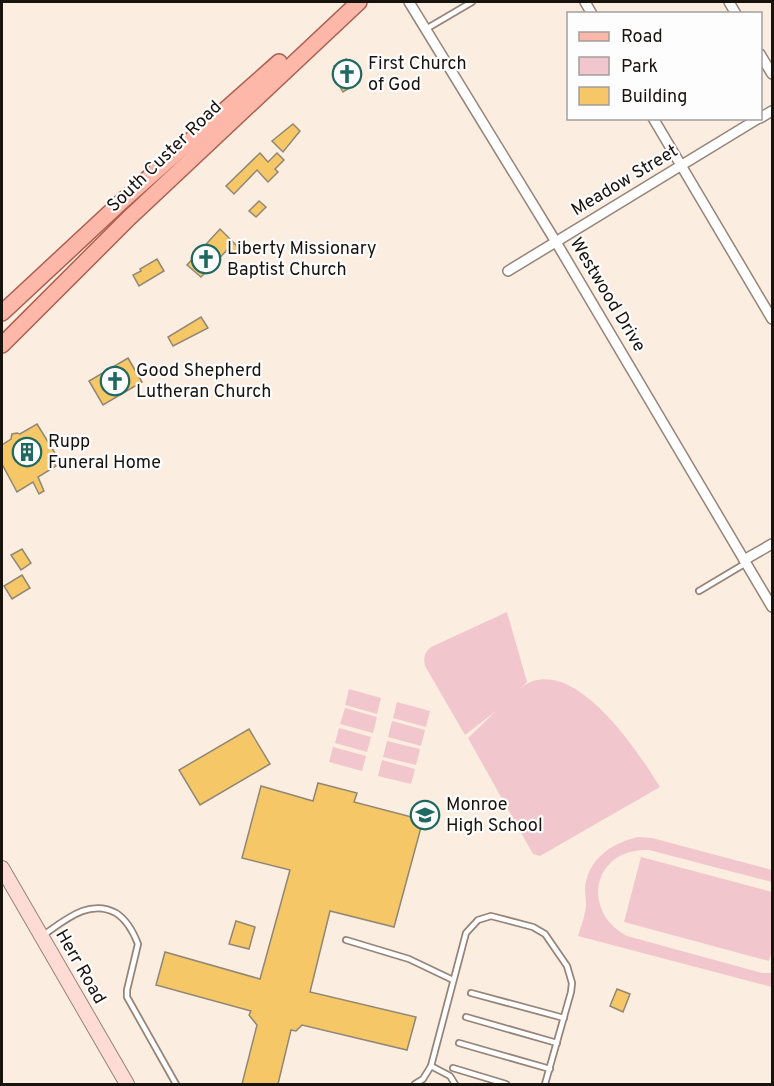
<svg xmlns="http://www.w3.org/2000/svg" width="774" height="1086" font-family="Overpass,sans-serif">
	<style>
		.green { fill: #f1c7cd }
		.building { fill: #f6c767; stroke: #908775; stroke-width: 1.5 }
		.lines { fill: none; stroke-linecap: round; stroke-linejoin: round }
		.lane-casing { stroke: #968478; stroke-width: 8 }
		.street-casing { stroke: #968478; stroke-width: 12 }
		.secondary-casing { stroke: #968478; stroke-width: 16 }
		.primary-casing { stroke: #ac5f4e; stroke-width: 18 }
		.lane { stroke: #fff; stroke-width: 4.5 }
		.street { stroke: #fff; stroke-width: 9 }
		.secondary { stroke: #fedbd4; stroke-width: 14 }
		.primary { stroke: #fdb8a9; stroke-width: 15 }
		.labels { text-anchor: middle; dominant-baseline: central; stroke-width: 4.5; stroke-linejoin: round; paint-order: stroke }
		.poi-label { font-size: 18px; fill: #19130e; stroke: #fdfdfd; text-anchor: start }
		.street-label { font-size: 18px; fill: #19130e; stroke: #fdfdfd }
	</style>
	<rect width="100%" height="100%" fill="#fcede1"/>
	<!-- green -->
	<g class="green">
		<path d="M507,612L527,682L522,687C572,651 638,751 660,787L540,856L533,854L468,738L496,711L465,735L425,666C423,657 425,652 431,647Z"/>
		<polygon points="349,689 381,698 377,714 345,705"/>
		<polygon points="397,702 430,711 426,727 393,718"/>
		<polygon points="345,708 377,717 373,733 340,724"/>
		<polygon points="392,721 425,730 421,746 388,737"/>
		<polygon points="339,728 371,737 367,752 335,743"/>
		<polygon points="387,741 420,749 416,765 383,757"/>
		<polygon points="333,747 366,756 362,771 329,762"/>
		<polygon points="382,760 415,769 411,784 378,776"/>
		<path d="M639,837L652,838L772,870V882L649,850C594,847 579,910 627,936L762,973H772V987L578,936C581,926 586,914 586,904C586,899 585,894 585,889C587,860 612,842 639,837Z"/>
		<polygon points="641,857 772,892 772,950 769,961 624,922"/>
	</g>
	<!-- building -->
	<g class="building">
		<polygon points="346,59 360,81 343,92 339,85 344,82 334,66"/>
		<polygon points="293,124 300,131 283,152 272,141"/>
		<polygon points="260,153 268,162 277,153 284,160 275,169 278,172 268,182 257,170 234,194 226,186"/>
		<polygon points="259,201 266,207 256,217 249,211"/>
		<polygon points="220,229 239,248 235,253 229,248 201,277 187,265"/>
		<polygon points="157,259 164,271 139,286 133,275 141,271 140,269"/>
		<polygon points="201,317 208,328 173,346 168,337"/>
		<polygon points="128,358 142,382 103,405 89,381"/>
		<polygon points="37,424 58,458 53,461 56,466 38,477 44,491 39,494 33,482 17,492 2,464 2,445 11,439 12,434 17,433 20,434"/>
		<polygon points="22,549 31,563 21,570 11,555"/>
		<polygon points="22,575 30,588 12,599 4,586"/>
		<polygon points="249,729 270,764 200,805 179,770"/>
		<polygon points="318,783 357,793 354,802 423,820 394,927 330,911 310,992 416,1017 407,1050 302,1025 296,1031 291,1030 278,1084 242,1084 257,1025 249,1015 251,1011 156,985 165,952 260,979 290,870 242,858 261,786 313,801"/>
		<polygon points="236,921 255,927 249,949 229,944"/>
		<polygon points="617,989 630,994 623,1012 610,1006"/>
	</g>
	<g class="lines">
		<!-- lane casing -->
		<g class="lane-casing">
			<g id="lane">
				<polyline points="426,29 472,2"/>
				<polyline points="699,591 746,563"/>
				<path d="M42,936C64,921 89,898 116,913C127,920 133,931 138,944L127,990V997L176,1084"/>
				<polyline points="346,940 409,959 453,980"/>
				<polyline points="471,993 564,1018"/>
				<polyline points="466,1017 557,1043"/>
				<polyline points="459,1043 550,1069"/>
				<polyline points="431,1066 466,933 478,920 491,916 533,927 545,934 567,966 572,983 571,992 545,1084"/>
				<polyline points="453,1068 506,1084"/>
				<polyline points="415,1084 423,1079 431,1066 450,1076 455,1084"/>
			</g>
		</g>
		<!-- street casing -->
		<g class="street-casing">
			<g id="street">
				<polyline points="409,2 556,242 772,607"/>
				<polyline points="585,2 592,14"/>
				<polyline points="729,2 736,14"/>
				<polyline points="760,54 772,74"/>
				<polyline points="653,118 772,319"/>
				<polyline points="760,118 772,111"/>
				<polyline points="508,271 759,118"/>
				<polyline points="744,560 772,544"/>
			</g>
		</g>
		<!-- secondary casing -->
		<g class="secondary-casing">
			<polyline id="secondary" points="2,868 127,1084"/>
		</g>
		<!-- primary casing -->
		<g class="primary-casing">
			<g id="primary">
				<polyline points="2,313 119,204 279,62"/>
				<polyline points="2,345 129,218 359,2"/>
			</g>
		</g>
		<!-- lane -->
		<use href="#lane" class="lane"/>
		<!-- street -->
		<use href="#street" class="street"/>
		<!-- secondary -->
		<use href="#secondary" class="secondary"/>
		<!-- primary -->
		<use href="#primary" class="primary"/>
	</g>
	<!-- icons -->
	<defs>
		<g id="church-ring" transform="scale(1.5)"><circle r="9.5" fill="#fdfdfd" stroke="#206960" stroke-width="1.5"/><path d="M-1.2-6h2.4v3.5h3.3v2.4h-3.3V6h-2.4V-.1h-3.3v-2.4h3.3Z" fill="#206960"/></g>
		<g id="building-ring" transform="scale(1.5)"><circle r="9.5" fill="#fdfdfd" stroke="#206960" stroke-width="1.5"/><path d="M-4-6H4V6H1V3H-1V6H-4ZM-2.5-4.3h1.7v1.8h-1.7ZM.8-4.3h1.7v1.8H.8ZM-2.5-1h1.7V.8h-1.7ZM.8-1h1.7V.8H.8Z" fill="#206960"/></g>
		<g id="school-ring" transform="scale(1.5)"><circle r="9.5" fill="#fdfdfd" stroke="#206960" stroke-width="1.5"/><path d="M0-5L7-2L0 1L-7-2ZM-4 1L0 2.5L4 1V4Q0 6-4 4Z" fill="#206960"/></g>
	</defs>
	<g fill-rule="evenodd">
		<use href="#church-ring" x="347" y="74"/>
		<use href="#church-ring" x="206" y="259"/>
		<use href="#church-ring" x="115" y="381"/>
		<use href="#building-ring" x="27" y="452"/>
		<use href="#school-ring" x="425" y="815"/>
	</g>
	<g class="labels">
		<!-- poi labels -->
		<g class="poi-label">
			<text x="368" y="64">First Church<tspan x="368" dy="21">of God</tspan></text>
			<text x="227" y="249">Liberty Missionary<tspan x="227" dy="21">Baptist Church</tspan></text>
			<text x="136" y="371">Good Shepherd<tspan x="136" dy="21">Lutheran Church</tspan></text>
			<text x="48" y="442">Rupp<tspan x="48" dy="21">Funeral Home</tspan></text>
			<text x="446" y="805">Monroe<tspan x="446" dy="21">High School</tspan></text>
		</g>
		<!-- street labels -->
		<g class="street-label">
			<text transform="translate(165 157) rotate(-44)">South Custer Road</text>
			<text transform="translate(625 181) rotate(-31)">Meadow Street</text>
			<text transform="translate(607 295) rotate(59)">Westwood Drive</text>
			<text transform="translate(80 967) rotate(60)">Herr Road</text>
		</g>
	</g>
	<!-- border -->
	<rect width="774" height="1086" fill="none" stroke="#19130e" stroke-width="6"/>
	<!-- legend -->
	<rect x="567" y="12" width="195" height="108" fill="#fdfdfd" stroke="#a29f9d" stroke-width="1.5"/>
	<rect x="579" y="32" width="30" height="9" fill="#fdb8a9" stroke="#a29f9d" stroke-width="1.5"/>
	<text x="621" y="42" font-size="18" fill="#19130e">Road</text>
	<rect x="579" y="57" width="30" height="18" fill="#f1c7cd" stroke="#a29f9d" stroke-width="1.5"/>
	<text x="621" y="72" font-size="18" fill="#19130e">Park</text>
	<rect x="579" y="87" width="30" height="18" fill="#f6c767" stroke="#a29f9d" stroke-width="1.5"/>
	<text x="621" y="102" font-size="18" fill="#19130e">Building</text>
</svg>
